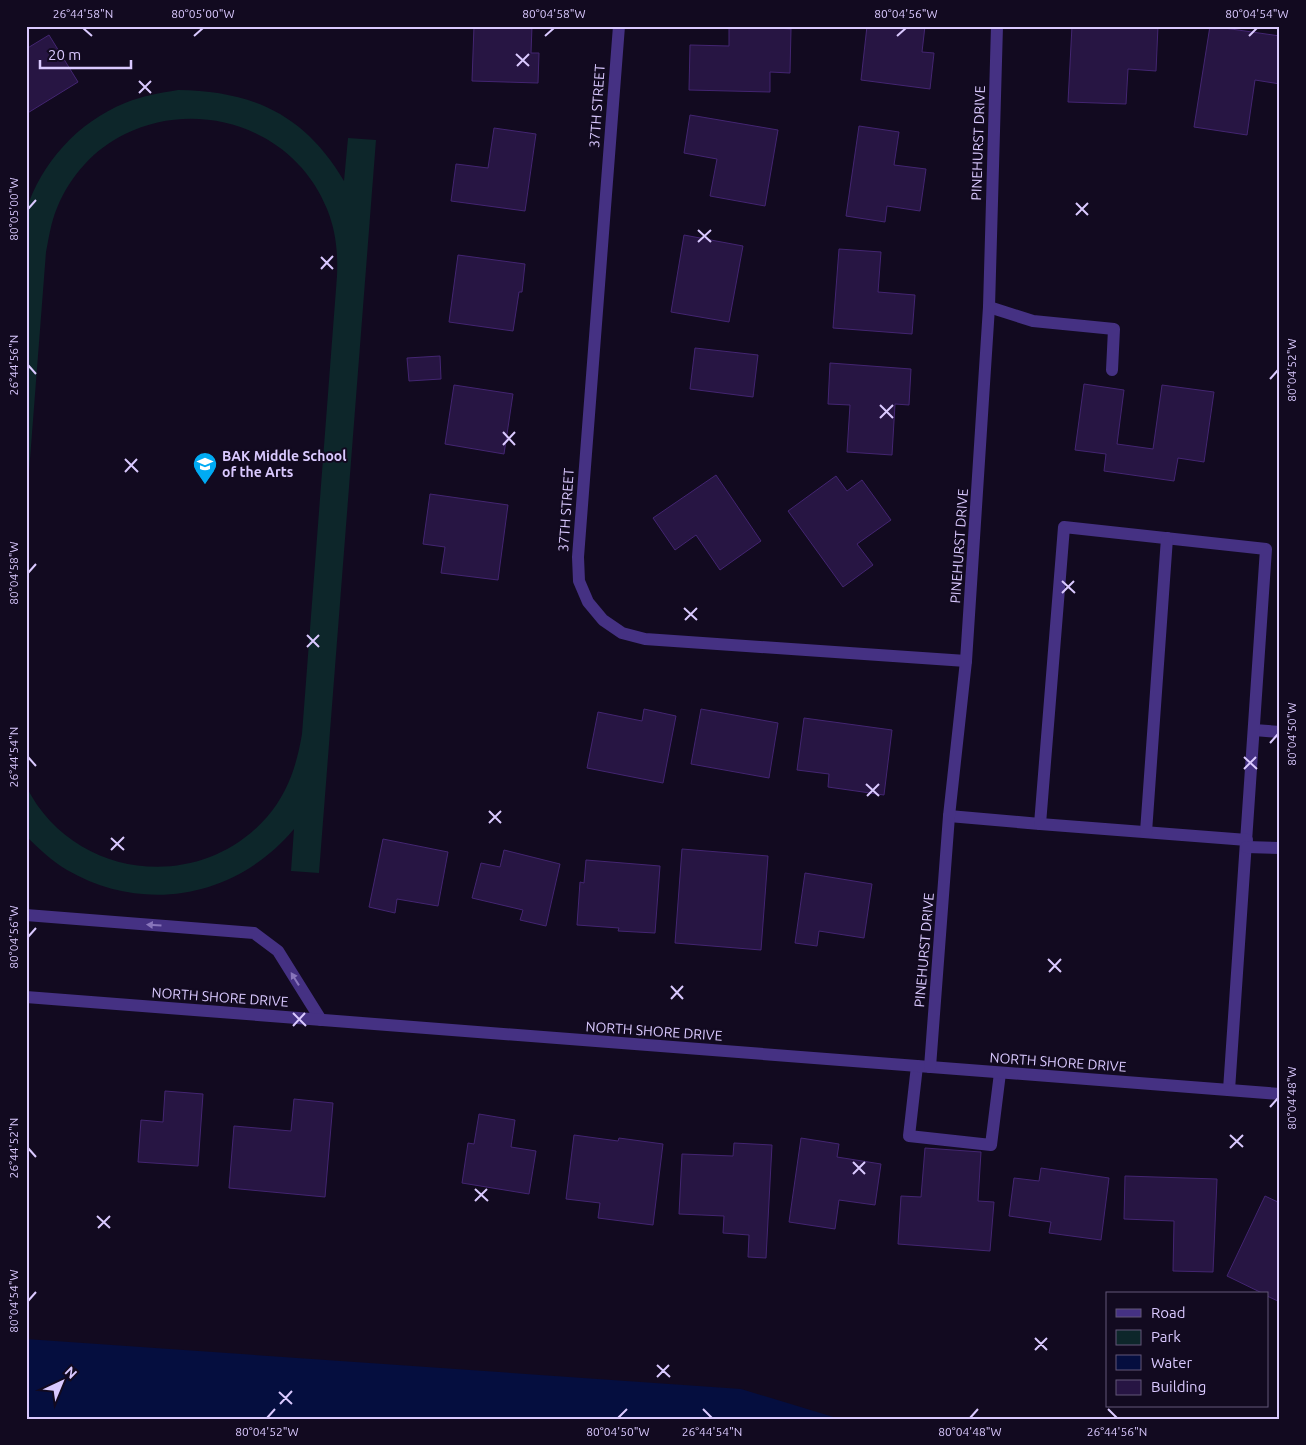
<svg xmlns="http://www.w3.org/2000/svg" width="1306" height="1445" font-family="Ubuntu,sans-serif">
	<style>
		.green { fill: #0d262a }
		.water { fill: #050e3f }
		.building { fill: #271543; stroke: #432571 }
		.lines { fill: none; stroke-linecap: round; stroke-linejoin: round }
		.lane { stroke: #453183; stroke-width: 12 }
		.street { stroke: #453183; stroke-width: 12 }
		.oneway { fill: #8875bb }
		.ticks { fill: none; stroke: #dac9ff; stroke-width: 2 }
		.labels { text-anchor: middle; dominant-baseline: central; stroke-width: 4; stroke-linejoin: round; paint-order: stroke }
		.street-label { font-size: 14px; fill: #dac9ff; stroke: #120a20 }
		.poi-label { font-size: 14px; font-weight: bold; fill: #dac9ff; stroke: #120a20; text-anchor: start }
		.neatline { fill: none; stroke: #dac9ff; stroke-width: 2 }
		.ticks-label { font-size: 12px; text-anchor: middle; fill: #dac9ff }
	</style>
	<rect width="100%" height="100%" fill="#120a20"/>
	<!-- green -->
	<path class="green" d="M178,90C253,91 305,115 344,181L348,138L376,140L319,873L291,871L294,829C237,897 145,915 67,870C52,861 39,849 26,836V786C72,879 199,895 267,817C288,793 297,764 302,734L337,276C338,253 336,231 327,209C295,129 200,97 125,134C94,149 70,176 57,208C51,222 49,237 46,252L26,511V211C41,163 78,122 125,103C142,96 160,93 178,90Z"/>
	<!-- water -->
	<polygon class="water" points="26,1339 741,1389 840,1419 26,1419"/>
	<!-- building -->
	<g class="building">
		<polygon points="474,26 532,26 531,53 539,53 538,83 472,81"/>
		<polygon points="729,26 776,26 776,28 791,29 790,73 770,72 770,92 689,90 690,45 729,46"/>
		<polygon points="867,26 925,26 922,52 934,53 930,89 861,80"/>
		<polygon points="1072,26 1158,26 1156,71 1128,69 1126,104 1068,102"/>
		<polygon points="1210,26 1280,36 1280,84 1255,80 1247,135 1194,127"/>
		<polygon points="49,35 78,82 26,114 26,49"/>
		<polygon points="690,115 778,130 765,206 710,196 717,159 684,153"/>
		<polygon points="859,126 899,132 894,165 926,169 920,211 887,206 885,222 846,216"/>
		<polygon points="494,128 536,134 525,211 451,201 456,164 488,168"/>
		<polygon points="684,235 743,246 729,322 671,312"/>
		<polygon points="839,249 881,252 878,292 915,295 912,334 833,328"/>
		<polygon points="458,255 525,264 522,292 519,292 513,331 449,322"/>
		<polygon points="695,348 758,355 753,397 690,389"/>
		<polygon points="440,356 441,379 409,381 407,358"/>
		<polygon points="830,363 911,369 909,405 895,404 892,455 847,452 850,405 828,404"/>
		<polygon points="1084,384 1124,390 1117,444 1153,449 1162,385 1214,392 1204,462 1178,458 1174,481 1104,471 1106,454 1075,450"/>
		<polygon points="454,385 513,394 504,454 445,444"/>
		<polygon points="716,475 761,541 720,570 696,535 675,550 653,518"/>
		<polygon points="836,476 847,491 862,480 891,520 857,544 873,565 843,587 788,511"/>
		<polygon points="430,494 508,505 498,580 441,573 445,547 423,544"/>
		<polygon points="644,709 676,716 663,783 587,768 598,712 642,721"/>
		<polygon points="701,709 778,723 769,778 691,764"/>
		<polygon points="804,718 892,730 884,795 828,787 829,774 797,770"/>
		<polygon points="383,839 448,852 438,906 397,899 395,913 369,907"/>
		<polygon points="682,849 768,856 761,950 675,943"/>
		<polygon points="504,850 560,864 546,926 520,920 523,910 472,898 481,863 500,867"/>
		<polygon points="586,860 660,866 655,933 618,931 619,928 577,925 580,882 584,883"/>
		<polygon points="805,873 872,884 864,938 819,931 817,946 795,943"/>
		<polygon points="165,1091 203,1094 198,1166 138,1162 141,1120 163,1122"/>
		<polygon points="294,1099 333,1103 325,1197 229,1188 234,1126 291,1131"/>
		<polygon points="479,1114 515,1120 511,1147 536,1151 529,1194 462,1183 468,1143 474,1144"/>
		<polygon points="574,1135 618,1141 619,1138 663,1144 653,1225 598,1218 600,1203 566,1199"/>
		<polygon points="801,1138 839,1144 837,1157 881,1164 875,1205 839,1200 835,1229 789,1222"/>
		<polygon points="734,1143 772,1145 766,1258 748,1257 749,1235 723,1233 724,1216 679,1214 682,1154 733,1156"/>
		<polygon points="925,1148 981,1152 978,1201 994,1202 990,1251 898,1244 901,1196 921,1197"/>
		<polygon points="1041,1168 1109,1178 1101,1240 1049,1233 1051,1222 1009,1216 1014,1178 1039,1181"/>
		<polygon points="1125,1176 1217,1179 1213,1272 1173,1271 1174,1221 1124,1219"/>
		<polygon points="1265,1196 1280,1203 1280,1302 1267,1296 1267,1294 1264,1294 1227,1276"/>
	</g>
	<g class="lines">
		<!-- lane -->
		<g class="lane">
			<polyline points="989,307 1033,321 1114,329 1112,370"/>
			<polyline points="1254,730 1280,732"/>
			<polyline points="949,816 1040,824 1064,527 1266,549 1229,1090"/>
			<polyline points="1040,824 1247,840"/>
			<polyline points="1146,832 1167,538"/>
			<polyline points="1246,847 1280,848"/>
			<polyline points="26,915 254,933 278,951 321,1020"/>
			<polyline points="917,1066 909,1136 991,1145 1000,1073"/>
		</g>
		<!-- street -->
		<g class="street">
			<polyline points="619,26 578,557 579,581 588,602 603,620 622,633 645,639 966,661"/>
			<polyline points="26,997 1280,1094"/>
			<polyline points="930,1067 949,816 966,661 989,307 997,26"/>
		</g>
	</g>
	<!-- one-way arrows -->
	<defs><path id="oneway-solid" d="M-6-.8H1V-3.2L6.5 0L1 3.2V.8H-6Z" transform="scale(1.25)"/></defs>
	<g class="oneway">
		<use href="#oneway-solid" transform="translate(154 925) rotate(-176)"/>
		<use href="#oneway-solid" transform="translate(295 979) rotate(-122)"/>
	</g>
	<!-- ticks -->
	<path class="ticks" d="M83,28L92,36M194,36L203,28M545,36L554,28M897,36L906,28M1249,36L1257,28M516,54L529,66M517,66L529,54M139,81L151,93M139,93L151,81M1076,203L1088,215M28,209L36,200M1076,215L1088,203M698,230L711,242M698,242L711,230M321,257L333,269M321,269L333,256M28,365L36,374M1270,379L1278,370M880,405L893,418M880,418L893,405M503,432L515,445M503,445L515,432M125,459L138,472M125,472L137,459M28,573L36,564M1062,581L1075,593M1062,593L1074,581M684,608L697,620M685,620L697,608M307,635L319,647M307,647L319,635M1270,743L1278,734M28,757L36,766M1244,757L1257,769M1244,769L1256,757M866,784L879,796M867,796L879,784M489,811L501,823M489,823L501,811M111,838L124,850M111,850L124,837M28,937L36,928M1048,959L1061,972M1049,972L1061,959M671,986L683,999M671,999L683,986M293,1013L306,1026M293,1026L305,1013M1270,1107L1278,1098M1230,1135L1243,1147M28,1148L36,1157M1230,1148L1243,1135M853,1162L865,1174M853,1174L865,1162M475,1189L488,1201M475,1201L487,1189M97,1216L110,1228M98,1228L110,1216M28,1301L36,1292M1035,1338L1047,1350M1035,1350L1047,1338M657,1365L670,1377M657,1377L669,1365M279,1392L292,1404M280,1404L292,1391M703,1409L712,1418M1108,1409L1117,1418M267,1418L275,1409M618,1418L627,1409M970,1418L978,1409"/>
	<!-- icons -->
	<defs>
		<g id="school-pin" transform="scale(1.25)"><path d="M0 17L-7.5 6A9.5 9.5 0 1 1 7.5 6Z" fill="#00abf4" stroke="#120a20"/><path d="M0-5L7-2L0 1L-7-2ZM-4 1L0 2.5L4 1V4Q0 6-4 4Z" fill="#fff"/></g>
	</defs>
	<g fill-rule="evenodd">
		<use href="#school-pin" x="205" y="464"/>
	</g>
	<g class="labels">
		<!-- street labels -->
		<g class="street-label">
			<text transform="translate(597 106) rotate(-86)">37TH STREET</text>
			<text transform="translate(978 143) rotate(-88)">PINEHURST DRIVE</text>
			<text transform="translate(566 510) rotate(-86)">37TH STREET</text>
			<text transform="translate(959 546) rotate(-86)">PINEHURST DRIVE</text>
			<text transform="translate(924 950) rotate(-85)">PINEHURST DRIVE</text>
			<text transform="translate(220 997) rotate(4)">NORTH SHORE DRIVE</text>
			<text transform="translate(654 1031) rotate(4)">NORTH SHORE DRIVE</text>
			<text transform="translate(1058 1062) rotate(4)">NORTH SHORE DRIVE</text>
		</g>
		<!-- poi labels -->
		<g class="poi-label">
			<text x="222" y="456">BAK Middle School<tspan x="222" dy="16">of the Arts</tspan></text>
		</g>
	</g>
	<!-- border -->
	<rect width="1306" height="1445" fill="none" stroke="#120a20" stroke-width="55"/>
	<!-- legend -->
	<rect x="1106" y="1292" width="162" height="115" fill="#120a20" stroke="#625679"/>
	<rect x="1116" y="1309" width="25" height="8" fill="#453183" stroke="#625679"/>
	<text x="1151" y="1318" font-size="15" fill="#dac9ff">Road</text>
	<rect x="1116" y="1330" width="25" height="15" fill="#0d262a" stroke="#625679"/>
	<text x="1151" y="1342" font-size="15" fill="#dac9ff">Park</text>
	<rect x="1116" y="1355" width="25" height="15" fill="#050e3f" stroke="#625679"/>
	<text x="1151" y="1368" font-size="15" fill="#dac9ff">Water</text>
	<rect x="1116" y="1380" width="25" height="15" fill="#271543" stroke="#625679"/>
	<text x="1151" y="1392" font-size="15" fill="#dac9ff">Building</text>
	<!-- north arrow -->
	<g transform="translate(62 1382) rotate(44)" stroke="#120a20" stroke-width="4" paint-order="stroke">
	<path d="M0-4L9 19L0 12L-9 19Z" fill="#dac9ff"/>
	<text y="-8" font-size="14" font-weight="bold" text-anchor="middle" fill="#dac9ff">N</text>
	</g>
	<!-- scale -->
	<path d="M40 60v8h91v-8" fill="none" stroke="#dac9ff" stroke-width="2.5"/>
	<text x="48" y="60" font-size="15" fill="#dac9ff" stroke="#120a20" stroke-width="4" paint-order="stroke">20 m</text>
	<rect x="28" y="28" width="1250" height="1390" class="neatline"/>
	<g class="ticks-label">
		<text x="83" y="18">26°44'58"N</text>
		<text x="203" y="18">80°05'00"W</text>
		<text x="554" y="18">80°04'58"W</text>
		<text x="906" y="18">80°04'56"W</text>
		<text x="1257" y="18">80°04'54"W</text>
		<text transform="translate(14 209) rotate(-90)" y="4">80°05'00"W</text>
		<text transform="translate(14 365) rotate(-90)" y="4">26°44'56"N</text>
		<text transform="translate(1292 370) rotate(-90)" y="4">80°04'52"W</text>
		<text transform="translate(14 573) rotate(-90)" y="4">80°04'58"W</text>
		<text transform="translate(1292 734) rotate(-90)" y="4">80°04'50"W</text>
		<text transform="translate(14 757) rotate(-90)" y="4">26°44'54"N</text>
		<text transform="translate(14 937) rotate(-90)" y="4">80°04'56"W</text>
		<text transform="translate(1292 1098) rotate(-90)" y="4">80°04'48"W</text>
		<text transform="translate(14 1148) rotate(-90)" y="4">26°44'52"N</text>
		<text transform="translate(14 1301) rotate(-90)" y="4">80°04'54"W</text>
		<text x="267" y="1436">80°04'52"W</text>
		<text x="618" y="1436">80°04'50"W</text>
		<text x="712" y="1436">26°44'54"N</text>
		<text x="970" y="1436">80°04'48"W</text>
		<text x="1117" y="1436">26°44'56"N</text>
	</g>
</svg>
